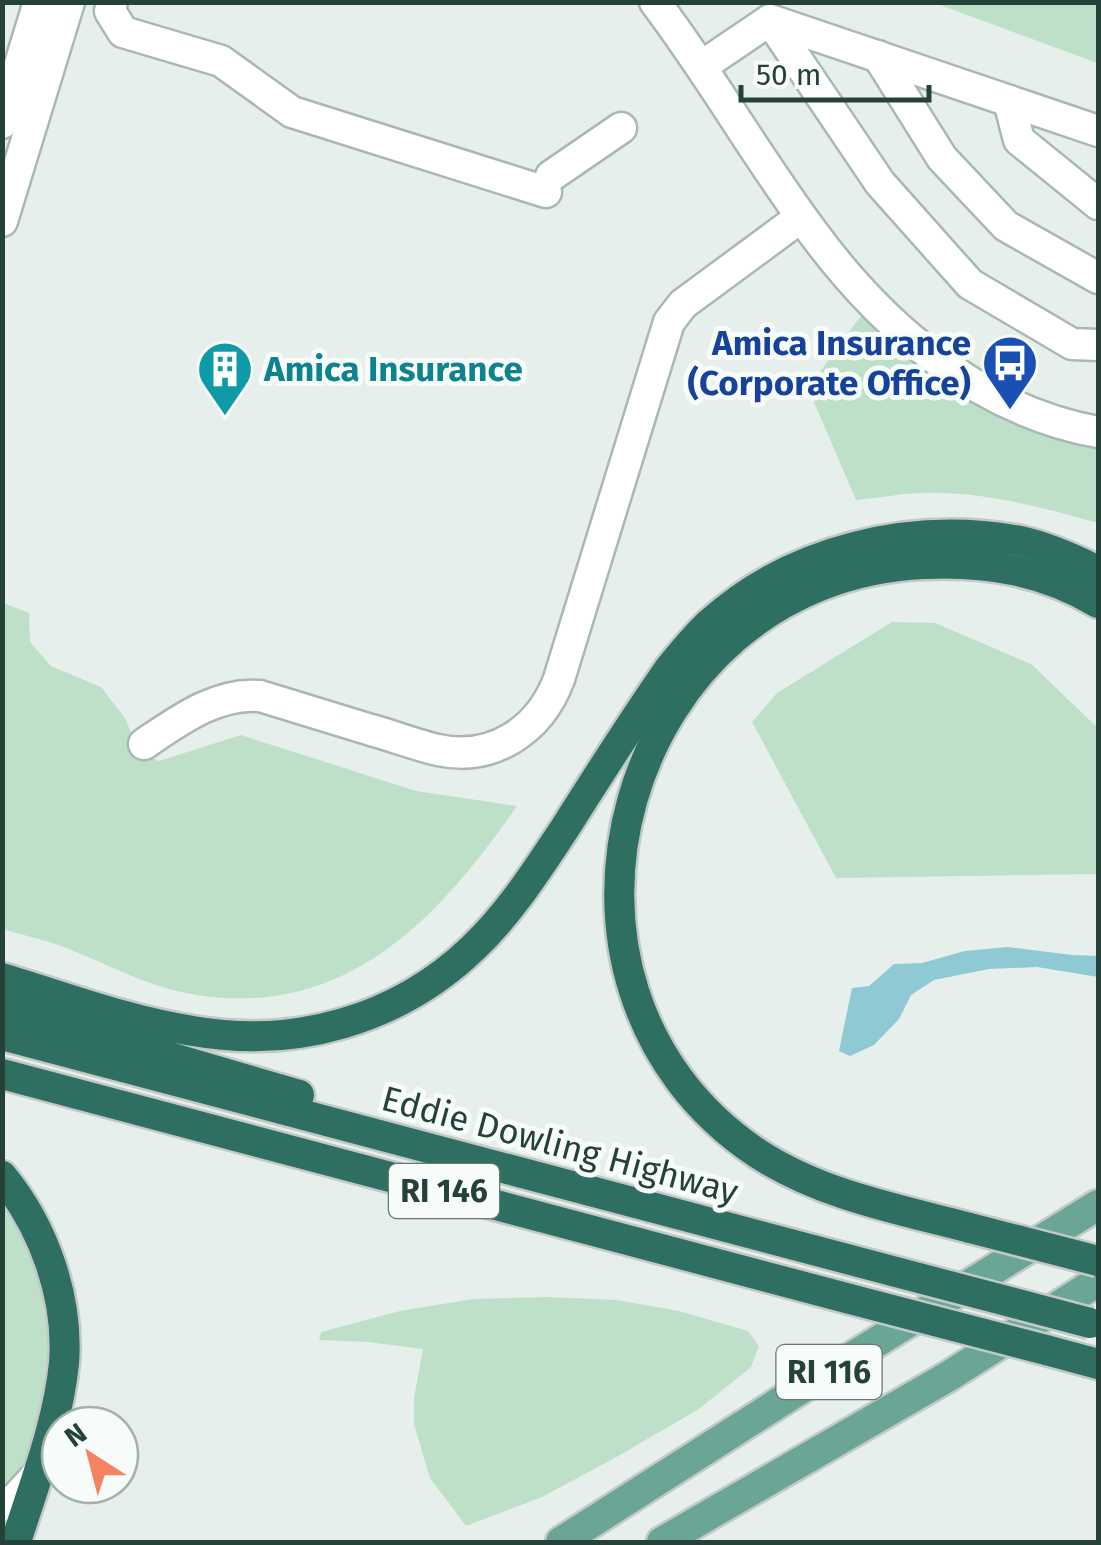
<svg xmlns="http://www.w3.org/2000/svg" width="1101" height="1545" font-family="'Fira Sans',sans-serif">
	<style>
		.green { fill: #bfe0c8 }
		.water { fill: #8ec9d4 }
		.lines { fill: none; stroke-linecap: round; stroke-linejoin: round }
		.minor-casing { stroke: #a8b8b2; stroke-width: 35 }
		.major-casing { stroke: #c2cac8; stroke-width: 35 }
		.highway-casing { stroke: #c2cac8; stroke-width: 35 }
		.minor { stroke: #fff; stroke-width: 30 }
		.major { stroke: #6aa596; stroke-width: 30 }
		.highway { stroke: #2f6f62; stroke-width: 30 }
		.highway-bridge-casing { stroke: #c2cac8; stroke-width: 35; stroke-linecap: butt }
		.highway-bridge { stroke: #2f6f62; stroke-width: 30 }
		.labels { text-anchor: middle; dominant-baseline: central; stroke-width: 10; stroke-linejoin: round; paint-order: stroke }
		.shield { fill: #f7fbf9; stroke: #637a73; stroke-width: 2.5 }
		.shield-label { font-size: 32px; font-weight: bold; fill: #24423a }
		.transit-label { font-size: 35px; font-weight: bold; fill: #164399; stroke: #f7fbf9; text-anchor: end }
		.culture-label { font-size: 35px; font-weight: bold; fill: #0d838f; stroke: #f7fbf9; text-anchor: start }
		.street-label { font-size: 35px; fill: #24423a; stroke: #f7fbf9 }
	</style>
	<rect width="100%" height="100%" fill="#e6efeb"/>
	<!-- green -->
	<g class="green">
		<polygon points="935,3 1098,3 1098,63 1097,63"/>
		<path d="M863,313L934,377L987,407L1098,442V523C1040,507 980,490 919,493C898,494 877,498 856,500L808,388Z"/>
		<path d="M6,604L29,613L30,642L51,666L101,687L125,718L139,752L159,761L241,735L416,791L517,806C438,919 347,1018 197,995C149,988 106,963 61,946C42,939 22,935 3,929L2,605Z"/>
		<polygon points="892,622 935,623 1031,664 1098,728 1098,874 836,878 752,722 777,693"/>
		<polygon points="2,1166 43,1217 75,1299 77,1359 2,1542"/>
		<polygon points="549,1297 617,1300 679,1311 748,1331 759,1346 751,1367 699,1409 613,1459 542,1497 466,1526 430,1478 414,1424 414,1398 423,1349 367,1342 319,1340 321,1332 400,1311 473,1299"/>
	</g>
	<!-- water -->
	<polygon class="water" points="1008,947 1072,955 1098,956 1098,977 1037,967 989,969 934,980 911,995 899,1019 874,1045 850,1056 839,1051 852,988 869,986 894,964 922,963 965,951"/>
	<g class="lines">
		<!-- minor casing -->
		<g class="minor-casing">
			<g id="minor">
				<polyline points="112,2 110,11 123,32 221,61 292,112 546,192"/>
				<path d="M655,2C711,76 756,156 811,230C881,326 979,411 1098,432"/>
				<polyline points="770,20 880,183 970,284 1072,344 1098,345"/>
				<polyline points="878,56 942,158 1006,226 1098,278"/>
				<polyline points="702,66 770,20 1098,131"/>
				<polyline points="1009,101 1019,140 1098,204"/>
				<polyline points="2,123 39,2"/>
				<polyline points="551,176 621,128"/>
				<polyline points="2,221 69,2"/>
				<path d="M144,744C178,721 217,692 260,696C297,707 334,719 371,730C393,736 416,745 438,750C493,762 540,730 559,679L669,322L683,304L801,217"/>
				<polyline points="2,1506 16,1498 36,1476"/>
			</g>
		</g>
		<!-- major casing -->
		<g class="major-casing">
			<g id="major">
				<polyline points="561,1542 794,1393 1098,1205"/>
				<polyline points="662,1542 949,1376 1098,1281"/>
			</g>
		</g>
		<!-- highway casing -->
		<g class="highway-casing">
			<g id="highway">
				<path d="M2,978C65,997 128,1021 193,1031C295,1049 398,1020 473,948C510,913 537,870 565,828C599,774 633,721 669,669C682,653 695,637 710,623C792,549 912,521 1020,541C1047,547 1074,559 1098,571"/>
				<polyline points="2,1008 299,1095"/>
				<polyline points="2,1035 896,1272"/>
				<polyline points="2,1074 850,1299"/>
				<path d="M2,1176C44,1227 69,1298 64,1363C58,1424 34,1484 16,1542"/>
				<path d="M970,1228C898,1209 821,1195 757,1153C505,984 621,577 924,564C987,561 1044,571 1098,603"/>
				<polyline points="1046,1350 1098,1364"/>
			</g>
		</g>
		<!-- minor -->
		<use href="#minor" class="minor"/>
		<!-- major -->
		<use href="#major" class="major"/>
		<!-- highway -->
		<use href="#highway" class="highway"/>
		<!-- highway-bridge casing -->
		<g class="highway-bridge-casing">
			<g id="highway-bridge">
				<polyline points="970,1228 1098,1261"/>
				<polyline points="896,1272 1090,1323"/>
				<polyline points="850,1299 1046,1350"/>
			</g>
		</g>
		<!-- highway-bridge -->
		<use href="#highway-bridge" class="highway-bridge"/>
	</g>
	<!-- icons -->
	<defs>
		<g id="bus-pin" transform="scale(2.875)"><path d="M0 17L-7.5 6A9.5 9.5 0 1 1 7.5 6Z" fill="#1a4fb4" stroke="#f7fbf9"/><path d="M-5-6H5V4H4V6H2V4H-2V6H-4V4H-5ZM-3.5-4V0h7V-4ZM-3.5 1.2v1.5H-2V1.2ZM2 1.2v1.5H3.5V1.2Z" fill="#fff"/></g>
		<g id="building-pin" transform="scale(2.875)"><path d="M0 17L-7.5 6A9.5 9.5 0 1 1 7.5 6Z" fill="#0f9aa8" stroke="#f7fbf9"/><path d="M-4-6H4V6H1V3H-1V6H-4ZM-2.5-4.3h1.7v1.8h-1.7ZM.8-4.3h1.7v1.8H.8ZM-2.5-1h1.7V.8h-1.7ZM.8-1h1.7V.8H.8Z" fill="#fff"/></g>
	</defs>
	<g fill-rule="evenodd">
		<use href="#bus-pin" x="1010" y="363"/>
		<use href="#building-pin" x="225" y="369"/>
	</g>
	<g class="labels">
		<!-- shield labels -->
		<g class="shield">
			<rect x="389" y="1164" width="110" height="54" rx="8"/>
			<rect x="776.5" y="1345" width="105" height="54" rx="8"/>
		</g>
		<g class="shield-label">
			<text x="444" y="1191">RI 146</text>
			<text x="829" y="1372">RI 116</text>
		</g>
		<!-- transit labels -->
		<g class="transit-label">
			<text x="971" y="343">Amica Insurance<tspan x="971" dy="40">(Corporate Office)</tspan></text>
		</g>
		<!-- culture labels -->
		<g class="culture-label">
			<text x="264" y="369">Amica Insurance</text>
		</g>
		<!-- street labels -->
		<g class="street-label">
			<text transform="translate(560 1145) rotate(15)">Eddie Dowling Highway</text>
		</g>
	</g>
	<!-- border -->
	<rect width="1101" height="1545" fill="none" stroke="#24423a" stroke-width="10"/>
	<!-- north arrow -->
	<g transform="translate(90 1455) rotate(324)"><circle r="48" fill="#f7fbf9" stroke="#a3b1ad" stroke-width="2.5"/>
	<path d="M0-8L18 38L0 25L-18 38Z" fill="#f4845f"/>
	<text y="-15" font-size="28" font-weight="bold" text-anchor="middle" fill="#24423a">N</text>
	</g>
	<!-- scale -->
	<path d="M741 85v15h188v-15" fill="none" stroke="#24423a" stroke-width="5"/>
	<text x="756" y="85" font-size="30" fill="#24423a" stroke="#f7fbf9" stroke-width="8" paint-order="stroke">50 m</text>
</svg>
